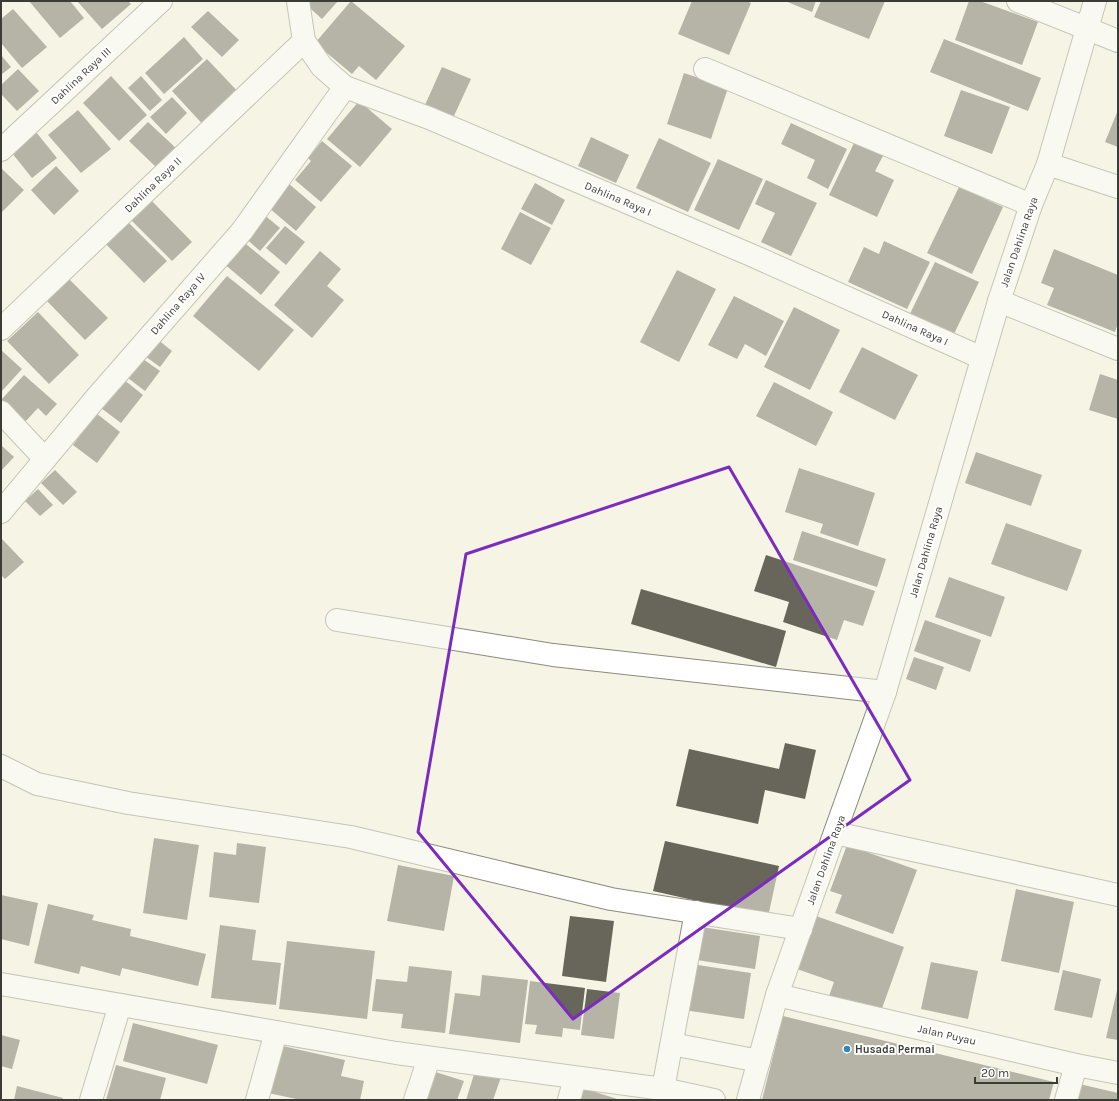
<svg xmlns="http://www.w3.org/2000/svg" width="1119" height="1101" font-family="Karla,sans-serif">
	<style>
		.building { fill: #68665a }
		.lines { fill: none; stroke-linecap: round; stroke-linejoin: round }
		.minor-casing { stroke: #8c8a7d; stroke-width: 24 }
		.minor { stroke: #fff; stroke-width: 22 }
		.marked { fill: none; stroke: #7b2cbf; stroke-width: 3; stroke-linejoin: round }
		.poi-dot { fill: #3187b6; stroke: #fff; stroke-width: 1.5 }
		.labels { text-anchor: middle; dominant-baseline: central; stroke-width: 4; stroke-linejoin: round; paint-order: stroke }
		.street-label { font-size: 11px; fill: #3c3c36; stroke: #fff }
		.poi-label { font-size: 11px; font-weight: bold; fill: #3c3c36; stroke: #fff; text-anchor: start }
	</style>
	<rect width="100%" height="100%" fill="#f6f4e5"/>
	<!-- building -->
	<g class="building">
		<polygon points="29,1 70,1 84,18 60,38"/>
		<polygon points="77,1 128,1 131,4 102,29"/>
		<polygon points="302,1 338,1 322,19"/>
		<polygon points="351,1 405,46 376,80 359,66 352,74 315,43"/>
		<polygon points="692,1 747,1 751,3 729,55 678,34"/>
		<polygon points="785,1 816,1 812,12"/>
		<polygon points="821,1 885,1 869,39 814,17"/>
		<polygon points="969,1 980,1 1038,22 1022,65 955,40"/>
		<polygon points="13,9 47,47 22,68 1,43 1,19"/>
		<polygon points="208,11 239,40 222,57 191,27"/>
		<polygon points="184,37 203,59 164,94 145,73"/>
		<polygon points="944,39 1041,78 1028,111 930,72"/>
		<polygon points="1,55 11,67 1,75"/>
		<polygon points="207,59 243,97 208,130 172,91"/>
		<polygon points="442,67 471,79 453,118 425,105"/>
		<polygon points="18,69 39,91 17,111 1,94 1,85"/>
		<polygon points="684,73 728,88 711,139 667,124"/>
		<polygon points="111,76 147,115 119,141 83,103"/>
		<polygon points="141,76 162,100 150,111 128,88"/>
		<polygon points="961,90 1010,107 992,154 944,136"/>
		<polygon points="172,97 187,113 166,134 150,117"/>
		<polygon points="359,101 392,129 360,167 327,139"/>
		<polygon points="78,110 111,149 81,173 48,135"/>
		<polygon points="1118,110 1118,147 1105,142"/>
		<polygon points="148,122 178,150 159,170 129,141"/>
		<polygon points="791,123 847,149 828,189 807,178 815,160 781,144"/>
		<polygon points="36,132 57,158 32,178 12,153"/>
		<polygon points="591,137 629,155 616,183 578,166"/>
		<polygon points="659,138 711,163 688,212 636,188"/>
		<polygon points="322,141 352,166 321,202 295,180 311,161 308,158"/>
		<polygon points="855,141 884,154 875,171 894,180 877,217 829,195"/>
		<polygon points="718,159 763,179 739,230 694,210"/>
		<polygon points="56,166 79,191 54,215 31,190"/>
		<polygon points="1,168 24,190 1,213"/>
		<polygon points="766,180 817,203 791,256 761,242 775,213 755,204"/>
		<polygon points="288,183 316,207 296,231 268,207"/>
		<polygon points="535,183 565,200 552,225 521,209"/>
		<polygon points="959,187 1003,207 972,274 927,253"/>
		<polygon points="146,195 192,242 172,261 126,215"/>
		<polygon points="520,212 551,228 531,265 501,249"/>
		<polygon points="262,213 280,228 260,251 243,236"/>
		<polygon points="122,216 167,261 144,283 99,237"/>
		<polygon points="285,226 305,242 286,265 266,248"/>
		<polygon points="241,240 280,272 261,295 222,262"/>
		<polygon points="884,241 930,262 907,309 848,282 864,247 879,254"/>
		<polygon points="1054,249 1118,275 1118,323 1115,332 1047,305 1054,288 1041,283"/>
		<polygon points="320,251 341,269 327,286 344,300 312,338 274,305"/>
		<polygon points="935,262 979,282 952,338 908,318"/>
		<polygon points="677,270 716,289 679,362 640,342"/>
		<polygon points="227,276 294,330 259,371 193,316"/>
		<polygon points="68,278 108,318 85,340 46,300"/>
		<polygon points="734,296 784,321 766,356 745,344 737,359 708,345"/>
		<polygon points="794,307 840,330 810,390 764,367"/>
		<polygon points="38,312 79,355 49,384 7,341"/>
		<polygon points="157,339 172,351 160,367 145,356"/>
		<polygon points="862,347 918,375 895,420 839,392"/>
		<polygon points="1,350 22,369 1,392"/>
		<polygon points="143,359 160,371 145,391 128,378"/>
		<polygon points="1100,374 1118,380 1118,419 1089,410"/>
		<polygon points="24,375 57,404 46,416 38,408 25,422 1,400"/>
		<polygon points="123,379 143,395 121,423 101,408"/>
		<polygon points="774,382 833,412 816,446 756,416"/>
		<polygon points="96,413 120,432 97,463 73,445"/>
		<polygon points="1,445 14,457 1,471"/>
		<polygon points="976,452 1042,475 1031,506 965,483"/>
		<polygon points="799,468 875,493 858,546 820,533 823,524 785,512"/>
		<polygon points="55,470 77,492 63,505 41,483"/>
		<polygon points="38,489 53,505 40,516 25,501"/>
		<polygon points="1006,523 1082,550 1067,591 991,564"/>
		<polygon points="802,531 886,559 877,587 793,560"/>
		<polygon points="1,538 24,562 5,579 1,575"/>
		<polygon points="766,555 875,591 863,626 844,620 837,640 783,622 789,602 754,591"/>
		<polygon points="949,577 1005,597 991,637 935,617"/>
		<polygon points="641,589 786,631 776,667 631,624"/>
		<polygon points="925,620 981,640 970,672 914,651"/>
		<polygon points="914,657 944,667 936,690 906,679"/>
		<polygon points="785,743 816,750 805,799 765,790 758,824 676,806 689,749 779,769"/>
		<polygon points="154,838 199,845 187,920 143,913"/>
		<polygon points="665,841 779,866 768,917 653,891"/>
		<polygon points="237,843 266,847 259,903 209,897 214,852 236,855"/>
		<polygon points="847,845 917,870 893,934 835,913 842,895 830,891"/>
		<polygon points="398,865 454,876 444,931 387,921"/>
		<polygon points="1016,889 1074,902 1059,973 1001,961"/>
		<polygon points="1,895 38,903 29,946 1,939"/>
		<polygon points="48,904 94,915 92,920 131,929 130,936 206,954 198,986 122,968 120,976 81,966 79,974 34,963"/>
		<polygon points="570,916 614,921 606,982 562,976"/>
		<polygon points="816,916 904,947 880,1014 829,996 834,982 797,969"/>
		<polygon points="220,925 256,930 252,960 281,963 276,1005 211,998"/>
		<polygon points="695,926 760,936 755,969 690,959"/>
		<polygon points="287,941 375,951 367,1019 279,1009"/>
		<polygon points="931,962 978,971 968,1019 921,1009"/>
		<polygon points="691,964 751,973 744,1019 684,1010"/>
		<polygon points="409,966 452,971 445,1033 401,1028 403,1014 372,1011 376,979 407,982"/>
		<polygon points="1063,970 1101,979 1092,1018 1054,1010"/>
		<polygon points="482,975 528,980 520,1043 449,1034 455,993 480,996"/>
		<polygon points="530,981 585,988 580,1030 563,1028 562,1037 535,1034 537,1025 525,1024"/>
		<polygon points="1118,986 1118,1040 1106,1038"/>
		<polygon points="587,989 620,993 614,1039 581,1035"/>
		<polygon points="783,1016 1054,1082 1049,1100 762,1100"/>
		<polygon points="133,1023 218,1045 207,1084 123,1061"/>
		<polygon points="1,1035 20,1040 12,1069 1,1066"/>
		<polygon points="278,1045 345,1060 341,1076 364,1081 360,1100 301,1100 268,1093"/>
		<polygon points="116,1065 166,1078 160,1100 106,1100"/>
		<polygon points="476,1068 501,1077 493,1100 466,1100"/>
		<polygon points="426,1069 464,1081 457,1100 416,1100"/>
		<polygon points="1075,1083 1118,1093 1118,1100 1070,1100"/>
		<polygon points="17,1086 63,1098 62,1100 14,1100"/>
		<polygon points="580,1087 620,1100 575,1100"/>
	</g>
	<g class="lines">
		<!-- minor casing -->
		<g class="minor-casing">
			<g id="minor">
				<polyline points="298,1 304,41 322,67 345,87 429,118 751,255 982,358"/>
				<polyline points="1018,1 1118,41"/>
				<polyline points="705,69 1031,205"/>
				<polyline points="1,150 161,1"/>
				<polyline points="1048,164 1118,187"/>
				<polyline points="999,301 1118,349"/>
				<polyline points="1,329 304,41"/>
				<polyline points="1,412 45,459"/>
				<polyline points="1,512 96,398 242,231 345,87"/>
				<polyline points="337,620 553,655 885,692"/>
				<polyline points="1,766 37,784 128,803 351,837 611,899 801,929"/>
				<polyline points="835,833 1118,895"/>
				<polyline points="1,984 396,1053 663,1089 714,1100"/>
				<polyline points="777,995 1076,1065 1118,1073"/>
				<polyline points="672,1044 759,1061"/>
				<polyline points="663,1089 696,912"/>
				<polyline points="91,1100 120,1005"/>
				<polyline points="257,1100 276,1032"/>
				<polyline points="415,1100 429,1058"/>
				<polyline points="569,1100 575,1078"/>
				<polyline points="748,1100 777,995 885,692 999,301 1031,205 1048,164 1095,1"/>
				<polyline points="1066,1100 1076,1065"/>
			</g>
		</g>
		<!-- minor -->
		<use href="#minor" class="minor"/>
	</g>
	<!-- marked area -->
	<path d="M0 0H1119V1101H0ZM729,467L910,780L573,1019L418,832L466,554Z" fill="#f6f4e5" fill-opacity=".55" fill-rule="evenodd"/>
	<path class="marked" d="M729,467L910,780L573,1019L418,832L466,554Z"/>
	<!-- markers -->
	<circle class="poi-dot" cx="847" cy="1049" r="4"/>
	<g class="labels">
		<!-- street labels -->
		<g class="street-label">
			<text transform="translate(81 76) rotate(-43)">Dahlina Raya III</text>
			<text transform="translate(153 185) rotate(-44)">Dahlina Raya II</text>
			<text transform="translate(618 199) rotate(23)">Dahlina Raya I</text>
			<text transform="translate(1019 242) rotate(-71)">Jalan Dahlina Raya</text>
			<text transform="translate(178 304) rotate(-49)">Dahlina Raya IV</text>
			<text transform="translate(915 328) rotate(24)">Dahlina Raya I</text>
			<text transform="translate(926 552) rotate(-74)">Jalan Dahlina Raya</text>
			<text transform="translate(826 860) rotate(-70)">Jalan Dahlina Raya</text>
			<text transform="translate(947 1035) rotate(13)">Jalan Puyau</text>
		</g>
		<!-- poi labels -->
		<g class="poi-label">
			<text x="855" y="1049">Husada Permai</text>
		</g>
	</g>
	<!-- border -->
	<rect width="1119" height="1101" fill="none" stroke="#3c3c36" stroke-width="4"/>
	<!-- scale -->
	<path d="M975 1077v6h82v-6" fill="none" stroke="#3c3c36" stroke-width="2"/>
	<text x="981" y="1077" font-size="12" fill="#3c3c36" stroke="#ffffff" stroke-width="3" paint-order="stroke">20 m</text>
</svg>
